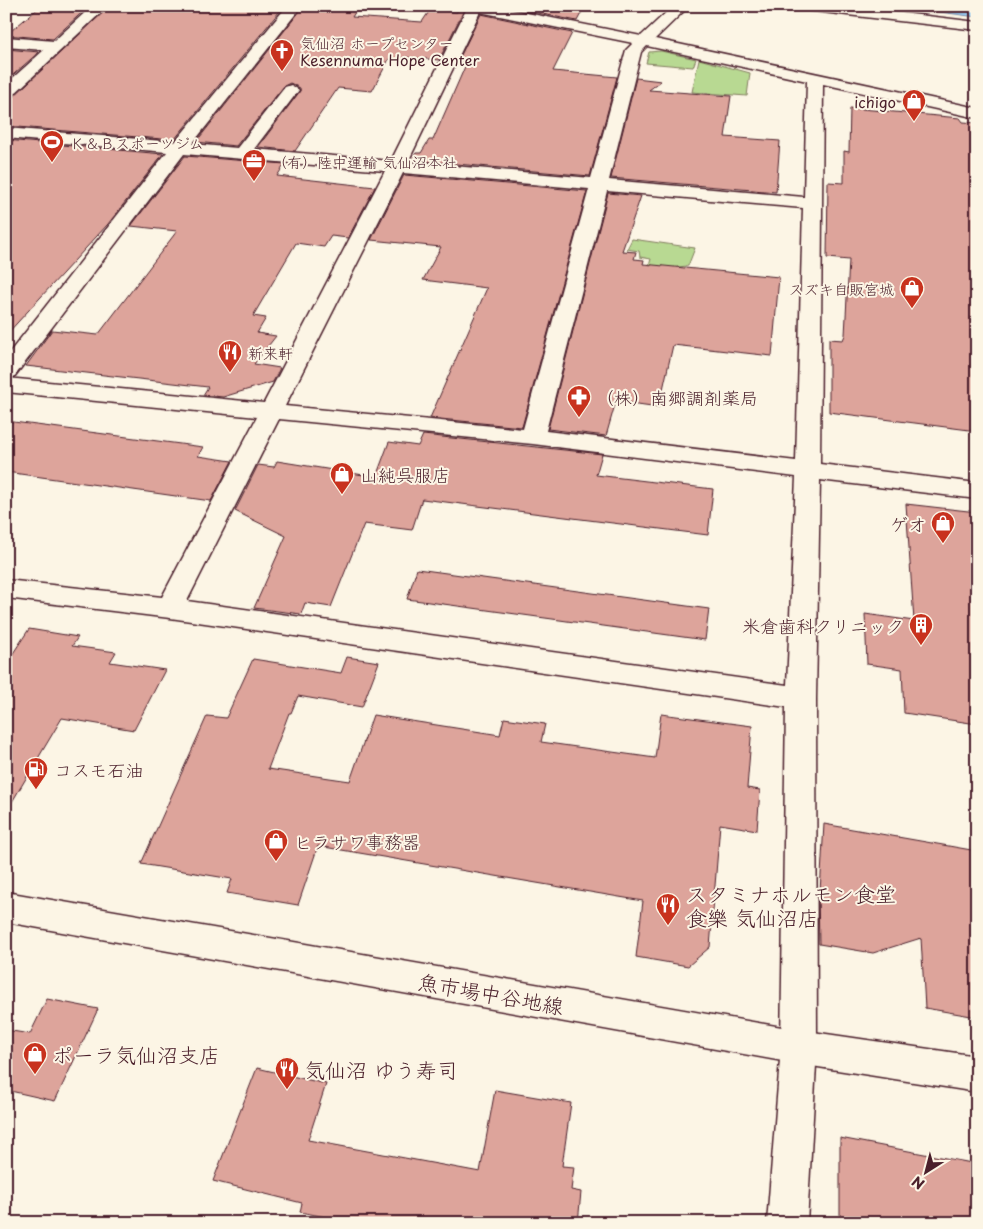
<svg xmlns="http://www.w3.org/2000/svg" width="983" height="1229" font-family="'Playpen Sans','Klee One',sans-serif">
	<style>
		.green { fill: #b8d992; stroke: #817c5e }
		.water { fill: #97cdf5; stroke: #7887a4 }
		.building { fill: #dda49b; stroke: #4a1f2b }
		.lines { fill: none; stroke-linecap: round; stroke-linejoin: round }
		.minor-casing { stroke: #4a1f2b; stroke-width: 3 }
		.tertiary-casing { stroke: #4a1f2b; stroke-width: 3 }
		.minor { fill: #fcf5e5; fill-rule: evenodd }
		.tertiary { fill: #fcf5e5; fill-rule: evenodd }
		.labels { text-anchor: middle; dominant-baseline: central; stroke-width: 4; stroke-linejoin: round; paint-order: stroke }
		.far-poi-label { font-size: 15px; fill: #4a1f2b; stroke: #fcf5e5; text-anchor: start }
		.poi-label { font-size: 18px; fill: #4a1f2b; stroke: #fcf5e5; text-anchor: start }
		.near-poi-label { font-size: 21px; fill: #4a1f2b; stroke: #fcf5e5; text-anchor: start }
		.near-street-label { font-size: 21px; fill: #4a1f2b; stroke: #fcf5e5 }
	</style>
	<rect width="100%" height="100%" fill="#fcf5e5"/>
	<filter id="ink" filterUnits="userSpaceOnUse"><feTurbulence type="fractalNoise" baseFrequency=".02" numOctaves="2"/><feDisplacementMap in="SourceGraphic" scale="10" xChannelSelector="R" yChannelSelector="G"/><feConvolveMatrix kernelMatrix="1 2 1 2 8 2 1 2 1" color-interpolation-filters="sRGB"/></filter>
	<g filter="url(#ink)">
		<!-- green -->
		<g class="green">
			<polygon points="661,51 696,59 693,67 646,63 649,52"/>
			<polygon points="699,59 750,73 747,96 692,92"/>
			<polygon points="632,239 695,248 688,266 677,267 675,273 648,269 651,259 640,257 639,251 627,249"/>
		</g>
		<!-- water -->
		<polygon class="water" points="895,6 977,6 977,17"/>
		<!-- building -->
		<g class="building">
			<polygon points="41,6 89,6 53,39 6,35"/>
			<polygon points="110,6 284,6 174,140 6,126 6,100 13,97"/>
			<polygon points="304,6 359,6 352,17 422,22 430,10 457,12 458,6 460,6 464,10 439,60 404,57 402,60 389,59 372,91 338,88 295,151 258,147 300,91 300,88 290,83 284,86 236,146 196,142"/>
			<polygon points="503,6 585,6 577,21"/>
			<polygon points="481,14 572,33 553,71 617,77 590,176 412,160 416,153 421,153 429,140 433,140 467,62 458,61"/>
			<polygon points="6,49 39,52 6,81"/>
			<polygon points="636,78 661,81 649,90 731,96 725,137 780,141 776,192 611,178"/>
			<polygon points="850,108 960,118 963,122 977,123 977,431 829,412 829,339 843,340 845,335 849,260 827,258 828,182 844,183 844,151 849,152"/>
			<polygon points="6,140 163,154 108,224 6,335"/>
			<polygon points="185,156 285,164 277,176 375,187 348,238 331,236 324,247 296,243 253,316 266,318 257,333 276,336 254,364 280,368 273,382 223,397 203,395 208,387 26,366 52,330 98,335 177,231 131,226"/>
			<polygon points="404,175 587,191 522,427 430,418 487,288 423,280 441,247 371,240"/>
			<polygon points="608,193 641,196 622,251 636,252 634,259 644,260 643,264 779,277 772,356 673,345 659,407 616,401 606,436 548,429"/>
			<polygon points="6,421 203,447 198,456 232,461 211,501 6,472"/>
			<polygon points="423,435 602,454 596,475 713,489 708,535 422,499 412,530 364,524 331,607 305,603 301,614 254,608 286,536 235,511 258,465 274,467 277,461 376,477 389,442 418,446"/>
			<polygon points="906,504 977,512 977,724 904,713 902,669 867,664 865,614 914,621"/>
			<polygon points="417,569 709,609 705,640 407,599"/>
			<polygon points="29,629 78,637 72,646 116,652 110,662 165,670 134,730 62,718 6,812 6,664"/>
			<polygon points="347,657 379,662 362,707 298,696 291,713 289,713 268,769 350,781 373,715 500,735 504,718 545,724 541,742 655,758 661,714 752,726 747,788 760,790 757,830 720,824 710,947 688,966 636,957 643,901 318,846 298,905 227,893 232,879 141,864 207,716 226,718 253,659 341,673"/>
			<polygon points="824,824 977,851 977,1017 925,1008 921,938 873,953 819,944 818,892 820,892"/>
			<polygon points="47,999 98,1009 55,1101 6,1090 6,1030 30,1034"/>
			<polygon points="257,1068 326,1084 308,1140 480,1172 495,1090 571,1103 562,1166 574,1167 571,1190 581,1192 578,1223 357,1223 300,1212 302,1203 213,1181"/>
			<polygon points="840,1138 977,1164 977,1223 840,1223"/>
		</g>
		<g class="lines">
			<!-- minor casing -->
			<g class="minor-casing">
				<g id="minor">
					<polygon points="92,6 108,6 12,96 6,98 6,84 44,50 6,47 6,37 54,41"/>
					<path d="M287,6H302L192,144L237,148L285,87L291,85L299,90L254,149L391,161L466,10L462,6H492L641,36L673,6H689L655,39L977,108V118L823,84L820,464L977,483V499L820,480L816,698L817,1047L807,1223H767L781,1047L786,707L170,618L6,598V580L162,597L257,417L6,392V357L167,152L6,138V128L175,142ZM480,12L633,43L626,50L591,178L408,162ZM647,46L807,81L804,197L609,180L641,52ZM184,154L385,171L264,403L7,378L14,377ZM403,173L589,189L523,429L285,406ZM607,191L803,208L796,461L546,431ZM279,419L533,444L796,477L787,685L187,601Z"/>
					<polygon points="797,6 844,6 977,22 977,30 804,10"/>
				</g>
			</g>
			<!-- tertiary casing -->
			<g class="tertiary-casing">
				<polygon id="tertiary" points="6,892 799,1030 977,1056 977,1092 799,1064 6,922"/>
			</g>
			<!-- minor -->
			<use href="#minor" class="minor"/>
			<!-- tertiary -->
			<use href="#tertiary" class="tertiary"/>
		</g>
	</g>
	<!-- icons -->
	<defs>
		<g id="church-pin" transform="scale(1.25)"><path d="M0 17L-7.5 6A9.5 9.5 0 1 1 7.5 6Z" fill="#c8321e" stroke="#fcf5e5"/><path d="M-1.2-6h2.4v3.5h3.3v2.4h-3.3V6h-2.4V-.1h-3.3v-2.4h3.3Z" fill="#fff"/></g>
		<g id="shop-pin" transform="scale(1.25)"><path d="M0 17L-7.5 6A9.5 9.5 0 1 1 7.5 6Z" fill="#c8321e" stroke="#fcf5e5"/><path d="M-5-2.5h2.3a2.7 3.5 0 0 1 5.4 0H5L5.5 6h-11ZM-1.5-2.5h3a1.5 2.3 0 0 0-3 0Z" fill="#fff"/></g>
		<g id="stadium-pin" transform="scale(1.25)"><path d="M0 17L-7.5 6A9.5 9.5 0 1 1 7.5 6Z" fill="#c8321e" stroke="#fcf5e5"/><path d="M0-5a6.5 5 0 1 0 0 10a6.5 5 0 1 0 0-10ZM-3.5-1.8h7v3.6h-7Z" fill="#fff"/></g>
		<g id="office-pin" transform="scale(1.25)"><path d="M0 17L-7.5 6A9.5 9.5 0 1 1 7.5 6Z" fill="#c8321e" stroke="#fcf5e5"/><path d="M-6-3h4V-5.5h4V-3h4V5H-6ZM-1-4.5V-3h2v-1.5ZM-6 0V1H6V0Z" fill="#fff"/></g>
		<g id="restaurant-pin" transform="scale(1.25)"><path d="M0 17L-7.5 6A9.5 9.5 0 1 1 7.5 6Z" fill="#c8321e" stroke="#fcf5e5"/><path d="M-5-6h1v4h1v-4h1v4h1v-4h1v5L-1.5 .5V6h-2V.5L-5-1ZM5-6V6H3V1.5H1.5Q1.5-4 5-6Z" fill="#fff"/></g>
		<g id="pharmacy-pin" transform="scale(1.25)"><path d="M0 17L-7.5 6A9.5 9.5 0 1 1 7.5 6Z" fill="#c8321e" stroke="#fcf5e5"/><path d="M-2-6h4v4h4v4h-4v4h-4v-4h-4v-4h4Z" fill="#fff"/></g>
		<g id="building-pin" transform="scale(1.25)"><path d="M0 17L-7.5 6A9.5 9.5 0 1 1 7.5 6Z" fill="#c8321e" stroke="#fcf5e5"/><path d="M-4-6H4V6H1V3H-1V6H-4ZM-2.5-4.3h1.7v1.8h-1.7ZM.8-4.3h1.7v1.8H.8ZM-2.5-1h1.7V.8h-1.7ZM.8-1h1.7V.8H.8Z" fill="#fff"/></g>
		<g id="fuel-pin" transform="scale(1.25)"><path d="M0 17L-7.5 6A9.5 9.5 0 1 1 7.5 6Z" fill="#c8321e" stroke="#fcf5e5"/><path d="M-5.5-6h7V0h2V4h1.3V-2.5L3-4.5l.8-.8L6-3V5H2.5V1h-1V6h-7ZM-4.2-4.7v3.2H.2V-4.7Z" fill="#fff"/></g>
	</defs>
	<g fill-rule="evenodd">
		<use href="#church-pin" x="282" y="51"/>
		<use href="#shop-pin" x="914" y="101"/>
		<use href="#stadium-pin" x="52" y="142"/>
		<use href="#office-pin" x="254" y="161"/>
		<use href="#shop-pin" x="912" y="288"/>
		<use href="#restaurant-pin" x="230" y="352"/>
		<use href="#pharmacy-pin" x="579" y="397"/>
		<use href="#shop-pin" x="342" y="474"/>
		<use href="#shop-pin" x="943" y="523"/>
		<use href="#building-pin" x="921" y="625"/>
		<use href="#fuel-pin" x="36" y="769"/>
		<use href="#shop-pin" x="276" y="841"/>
		<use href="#restaurant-pin" x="668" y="905"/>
		<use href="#shop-pin" x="35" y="1054"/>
		<use href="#restaurant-pin" x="287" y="1069"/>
	</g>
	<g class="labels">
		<!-- far-poi labels -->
		<g class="far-poi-label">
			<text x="300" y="42">気仙沼 ホープセンター<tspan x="300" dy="17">Kesennuma Hope Center</tspan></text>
			<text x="896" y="101" text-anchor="end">ichigo</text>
			<text x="70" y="142">Ｋ＆Ｂスポーツジム</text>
			<text x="272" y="161">（有）陸中運輸 気仙沼本社</text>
			<text x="894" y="288" text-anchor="end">スズキ自販宮城</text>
			<text x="248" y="352">新来軒</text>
		</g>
		<!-- poi labels -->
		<g class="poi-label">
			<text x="596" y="397">（株）南郷調剤薬局</text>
			<text x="360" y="474">山純呉服店</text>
			<text x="926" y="523" text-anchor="end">ゲオ</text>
			<text x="904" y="625" text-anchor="end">米倉歯科クリニック</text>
			<text x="54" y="769">コスモ石油</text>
			<text x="294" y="841">ヒラサワ事務器</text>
		</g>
		<!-- near-poi labels -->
		<g class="near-poi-label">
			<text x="686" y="893">スタミナホルモン食堂<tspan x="686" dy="24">食樂 気仙沼店</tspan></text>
			<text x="52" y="1054">ポーラ気仙沼支店</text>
			<text x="304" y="1069">気仙沼 ゆう寿司</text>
		</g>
		<!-- near-street labels -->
		<g class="near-street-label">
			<text transform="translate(491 993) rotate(10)">魚市場中谷地線</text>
		</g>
	</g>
	<!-- margin -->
	<rect width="983" height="1229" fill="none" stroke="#fcf5e5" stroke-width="25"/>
	<rect x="12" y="12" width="958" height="1204" fill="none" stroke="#4a1f2b" stroke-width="2" filter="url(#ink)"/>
	<!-- north arrow -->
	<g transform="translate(926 1172) rotate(216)" stroke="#fcf5e5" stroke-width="4" paint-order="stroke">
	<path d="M0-4L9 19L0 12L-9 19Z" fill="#4a1f2b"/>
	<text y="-8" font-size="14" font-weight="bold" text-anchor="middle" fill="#4a1f2b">N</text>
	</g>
</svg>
